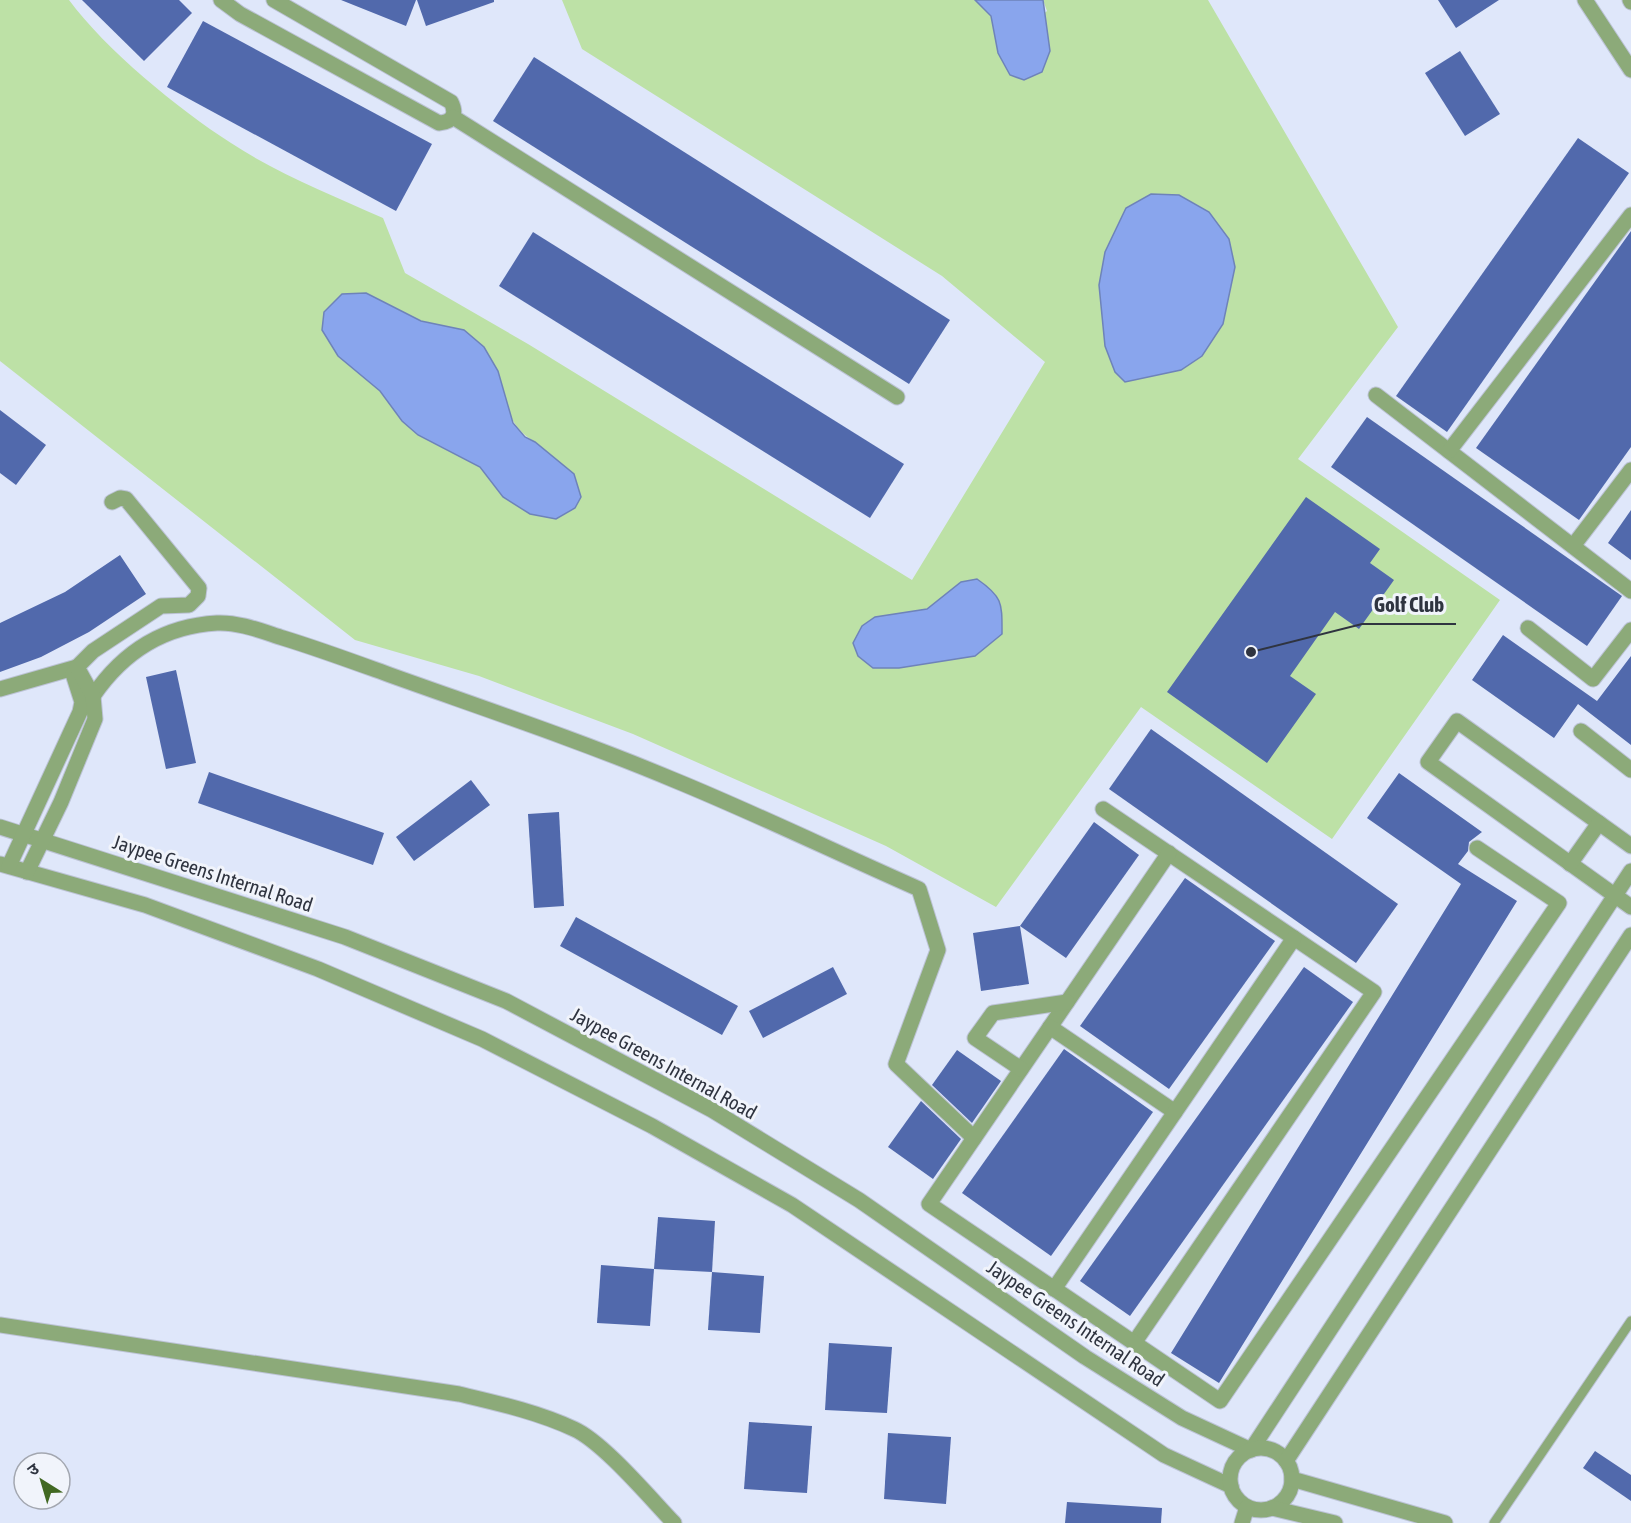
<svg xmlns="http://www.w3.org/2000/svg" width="1631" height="1523" font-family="'Asap Condensed','Noto Sans Devanagari',sans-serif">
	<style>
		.green { fill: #bde1a6; fill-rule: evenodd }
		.water { fill: #89a5ed; stroke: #6e83b9; stroke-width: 1.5 }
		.building { fill: #5169ac }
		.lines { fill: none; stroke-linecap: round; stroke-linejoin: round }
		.service-casing { stroke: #bcc3d5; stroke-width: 11 }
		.minor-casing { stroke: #bcc3d5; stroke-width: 17 }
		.service { stroke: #8caa79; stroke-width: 9 }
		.minor { stroke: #8caa79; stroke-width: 15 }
		.labels { text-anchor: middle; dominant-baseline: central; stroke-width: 6; stroke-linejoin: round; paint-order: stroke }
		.street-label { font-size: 20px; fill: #2f3440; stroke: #f1f4fb }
		.leader { fill: none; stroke: #2f3440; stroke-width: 2 }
		.callout-dot { fill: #2f3440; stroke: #f1f4fb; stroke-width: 2 }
		.callout-label { font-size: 21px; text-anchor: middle; font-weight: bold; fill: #2f3440; stroke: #f1f4fb; stroke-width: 6; stroke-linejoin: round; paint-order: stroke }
	</style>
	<rect width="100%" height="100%" fill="#dfe7fa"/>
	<!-- green -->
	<path class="green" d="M0,0H69C106,50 178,109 231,143C278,174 332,195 383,218L405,273L528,344L912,580L1045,362L942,276L582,49L562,0H975L991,16L998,53L1047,11L1043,0H1208L1398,327L1298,459L1500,600L1332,839L1141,707L996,907L886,846L633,734L479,676L355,640L0,361ZM366,293L421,321L506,405C512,422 519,433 535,442L503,497L480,467L418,435L402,421L380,391L338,356ZM977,579C1003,597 1002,603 1002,633L975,656L899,668H873L858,656L875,617L927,609Z"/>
	<!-- water -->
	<g class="water">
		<polygon points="975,0 1043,0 1050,51 1042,72 1024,80 1010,75 998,53 991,16"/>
		<polygon points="1151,194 1179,195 1209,212 1229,239 1235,267 1223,324 1202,356 1181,370 1125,382 1115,372 1105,346 1099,285 1105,252 1126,208"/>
		<polygon points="366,293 421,321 464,330 484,347 498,371 513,423 525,437 535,442 574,474 581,497 575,508 556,519 530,514 503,497 480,467 418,435 402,421 380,391 338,356 322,330 324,312 342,294"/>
		<path d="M977,579C1003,597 1002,603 1002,634L975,656L899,668H873L858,656L853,643L862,626L875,617L927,609L961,582Z"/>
	</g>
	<!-- building -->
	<g class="building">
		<polygon points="82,0 179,0 192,13 144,61"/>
		<polygon points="341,0 416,0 406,26"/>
		<polygon points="417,0 494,0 494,2 426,26"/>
		<polygon points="1438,0 1499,0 1456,28"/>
		<polygon points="203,21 432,144 396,211 167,87"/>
		<polygon points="1460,51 1500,114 1465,136 1425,73"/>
		<polygon points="534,57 950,320 909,384 493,121"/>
		<polygon points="1578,138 1629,173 1447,432 1396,396"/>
		<polygon points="1631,231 1631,447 1579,520 1476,448"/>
		<polygon points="533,232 904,464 870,518 499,286"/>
		<polygon points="0,410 46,445 16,485 0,473"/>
		<polygon points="1367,417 1622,596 1587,646 1331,467"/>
		<polygon points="1306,497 1380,549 1370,563 1394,580 1359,629 1335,612 1290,676 1316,694 1267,763 1167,692"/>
		<polygon points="1631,510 1631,560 1608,543"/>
		<polygon points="120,555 146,594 89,632 41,657 0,672 0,623 65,592"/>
		<polygon points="1503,635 1597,701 1631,656 1631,745 1578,704 1554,738 1472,680"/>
		<polygon points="176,670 196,763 166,769 146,677"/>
		<polygon points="1151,729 1398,904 1356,963 1109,789"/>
		<polygon points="209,772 384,833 373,865 198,803"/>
		<polygon points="1399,773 1482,832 1469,842 1468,851 1458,864 1517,901 1219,1383 1171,1353 1461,884 1367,818"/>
		<polygon points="471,780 490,805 414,861 396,837"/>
		<polygon points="559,812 564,906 534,908 528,814"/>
		<polygon points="1094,822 1139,855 1066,958 1020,926"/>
		<polygon points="1185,878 1275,941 1169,1089 1080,1026"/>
		<polygon points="576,917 738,1006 722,1035 560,946"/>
		<polygon points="1020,926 1029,984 981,991 973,933"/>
		<polygon points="833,967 847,994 763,1038 749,1011"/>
		<polygon points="1304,967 1353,1002 1130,1316 1080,1281"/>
		<polygon points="1064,1049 1153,1112 1051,1256 962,1193"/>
		<polygon points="957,1050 1001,1081 972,1123 932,1085"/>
		<polygon points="921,1101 961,1139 933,1179 888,1147"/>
		<polygon points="658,1217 715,1221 712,1272 654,1269"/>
		<polygon points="601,1265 654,1269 650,1326 597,1323"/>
		<polygon points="712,1272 764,1276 760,1333 708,1330"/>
		<polygon points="829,1343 892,1347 887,1413 825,1410"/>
		<polygon points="749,1422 812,1426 807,1493 744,1489"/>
		<polygon points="888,1433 951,1437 946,1504 884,1499"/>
		<polygon points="1595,1451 1631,1475 1631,1501 1583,1468"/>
		<polygon points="1067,1502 1162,1508 1161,1523 1065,1523"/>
	</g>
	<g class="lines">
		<!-- service casing -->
		<g class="service-casing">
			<polyline id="service" points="1494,1523 1631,1321"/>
		</g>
		<!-- minor casing -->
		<g class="minor-casing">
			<g id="minor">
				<path d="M221,0L240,14L439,123C453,122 457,114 451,102L274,0"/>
				<polyline points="1585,0 1631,70"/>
				<polyline points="1630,0 1631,2"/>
				<polyline points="453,117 897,397"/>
				<polyline points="1376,395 1631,591"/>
				<polyline points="1449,451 1631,215"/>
				<polyline points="1573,546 1631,470"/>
				<polyline points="1528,628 1593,679 1631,630"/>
				<polyline points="0,689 77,667"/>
				<path d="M93,696C123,652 163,626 217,623C239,622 261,631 283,638C319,649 354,662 390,675C485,709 581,741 674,780C757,814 837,853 919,889L938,950L896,1064L974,1138"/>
				<polyline points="1581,731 1631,770"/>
				<polyline points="1103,809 1374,992 1134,1343"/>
				<polyline points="0,827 345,937 506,1001 712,1110 859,1200 1085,1357 1182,1418 1251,1450 1631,871"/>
				<polyline points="1631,846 1457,721 1428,762 1631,907"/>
				<polyline points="1169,853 929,1204 1220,1401 1559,903 1477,848"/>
				<polyline points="0,864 145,905 318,969 482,1039 652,1126 792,1205 1164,1455 1231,1486"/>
				<polyline points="1570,864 1599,823"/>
				<polyline points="9,866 80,712 82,702 73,674"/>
				<polyline points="27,872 61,802 95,719 93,696 77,667 93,651 161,606 189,605 198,596 199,588 126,499 120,498 112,502"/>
				<polyline points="1050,1027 1175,1112"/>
				<polyline points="1021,1069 975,1038 993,1013 1067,1002"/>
				<polyline points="1054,1289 1294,938"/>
				<path d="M0,1325L459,1394C497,1403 538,1412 574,1429C603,1442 650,1498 674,1523"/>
				<circle cx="1261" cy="1479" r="31"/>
				<polyline points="1286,1461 1631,935"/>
				<polyline points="1292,1479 1445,1523"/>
				<polyline points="1272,1508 1335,1523"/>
				<polyline points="1242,1523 1247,1507"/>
			</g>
		</g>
		<!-- service -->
		<use href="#service" class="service"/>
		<!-- minor -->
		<use href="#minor" class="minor"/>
	</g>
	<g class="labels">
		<!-- street labels -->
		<g class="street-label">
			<text transform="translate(213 873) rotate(18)">Jaypee Greens Internal Road</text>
			<text transform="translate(664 1063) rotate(29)">Jaypee Greens Internal Road</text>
			<text transform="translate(1076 1323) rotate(34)">Jaypee Greens Internal Road</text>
		</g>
	</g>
	<!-- callouts -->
	<path class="leader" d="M1251 652L1362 624H1456"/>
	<circle class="callout-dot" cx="1251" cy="652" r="6"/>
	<g class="callout-label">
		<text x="1409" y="612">Golf Club</text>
	</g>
	<!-- north arrow -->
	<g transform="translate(42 1481) rotate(323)"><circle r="28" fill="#f1f4fb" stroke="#a3a7b0" stroke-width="1.5"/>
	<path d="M0-4.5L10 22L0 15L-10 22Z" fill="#416822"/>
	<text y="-9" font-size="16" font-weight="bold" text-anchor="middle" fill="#2f3440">उ</text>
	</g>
</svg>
